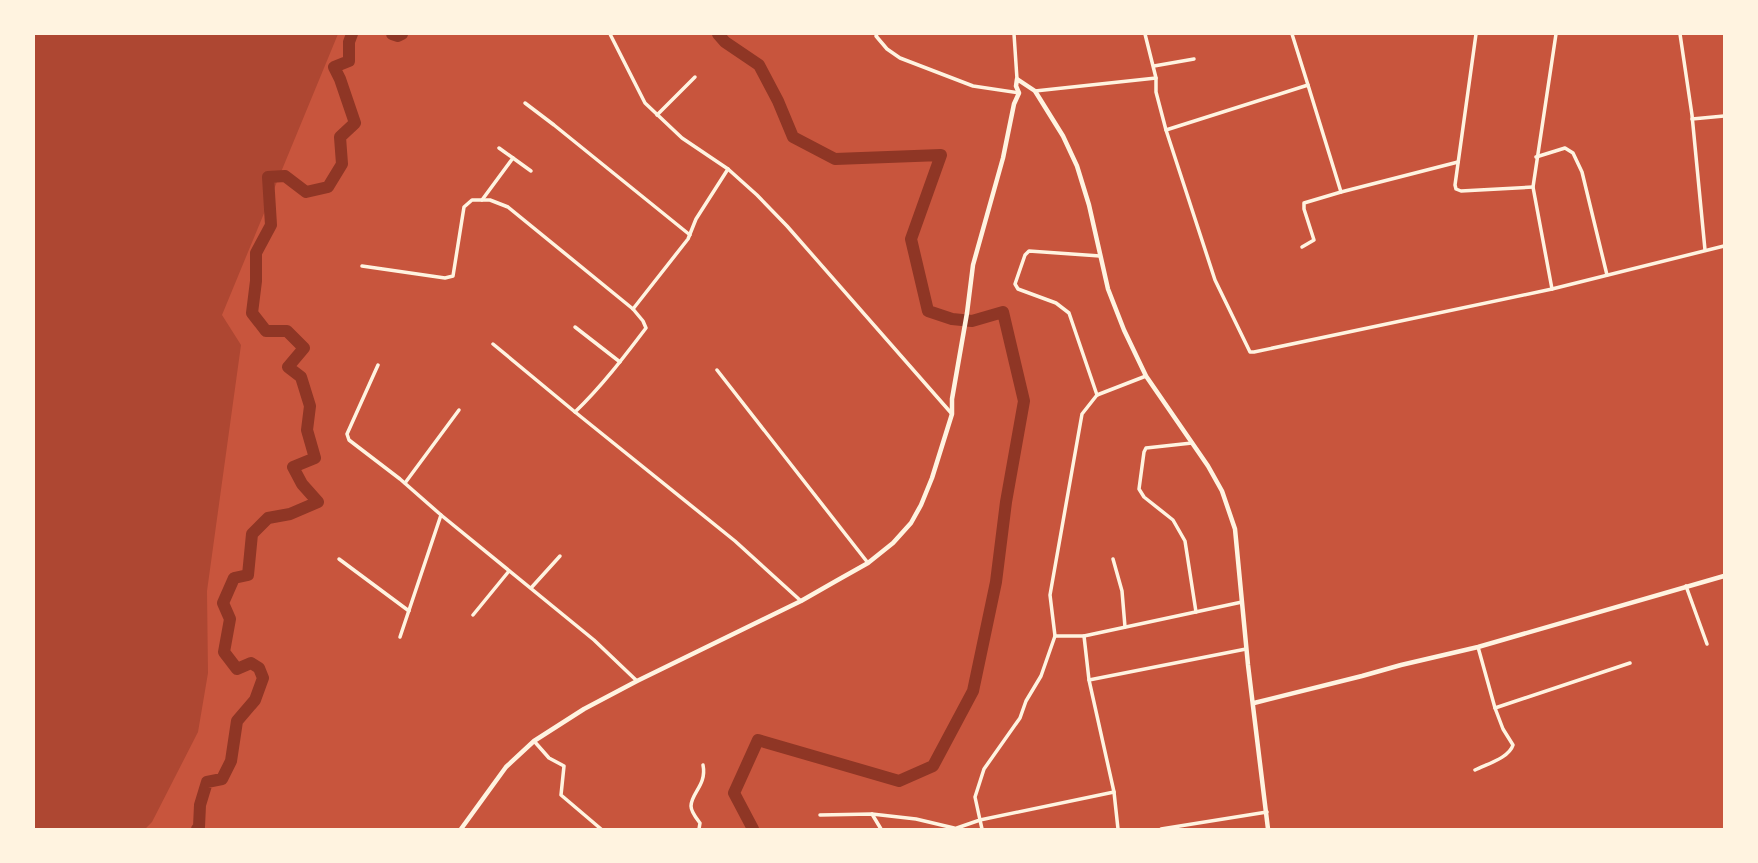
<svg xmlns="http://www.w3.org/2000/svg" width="1758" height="863" font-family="'Roboto Serif',serif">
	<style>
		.green { fill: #ae4732 }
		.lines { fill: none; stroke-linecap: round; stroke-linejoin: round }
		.river { stroke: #8f3625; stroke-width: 12 }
		.minor { stroke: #fff3e0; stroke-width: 3.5 }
		.tertiary { stroke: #fff3e0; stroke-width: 4.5 }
	</style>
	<rect width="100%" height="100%" fill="#c8553d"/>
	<!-- green -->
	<polygon class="green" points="34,34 338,34 222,315 241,345 207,591 208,673 198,732 152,822 145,829 34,829"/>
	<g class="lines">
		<!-- river -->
		<g class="river">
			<polyline points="392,34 398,36 402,34"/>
			<polyline points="718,34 725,42 759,65 778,101 793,137 835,159 941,155 911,239 928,311 952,319 972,321 1003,312 1024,401 1006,502 996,582 973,691 933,766 899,781 758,740 734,793 753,829"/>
			<polyline points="197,829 199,827 200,805 207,782 222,779 231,761 237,721 255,700 263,678 259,668 251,663 237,669 224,652 230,619 223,603 234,578 248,575 252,534 268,518 290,514 318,502 302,484 293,467 315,458 307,430 310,406 301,377 288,367 304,348 287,331 266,331 252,313 256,281 256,253 271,225 268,177 285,176 306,192 328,187 342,164 340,137 355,123 340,79 334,67 349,61 349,42 352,34"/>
		</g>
		<!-- minor -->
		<g class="minor">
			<polyline points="610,34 645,103 682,138 728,169 757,195 787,226 952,414"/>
			<polyline points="877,34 876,36 887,49 900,58 973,86 1019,93"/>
			<polyline points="1014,34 1017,79"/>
			<polyline points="1145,34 1156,78"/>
			<polyline points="1292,34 1308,85"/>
			<polyline points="1476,34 1455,185 1456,189 1461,191 1533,187"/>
			<polyline points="1680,34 1692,115 1705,250"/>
			<polyline points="1154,66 1194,59"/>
			<polyline points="1035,91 1156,78 1156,92 1166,130 1215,280 1250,352 1254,352 1552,289 1724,246"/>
			<polyline points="525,103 554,125 690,235"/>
			<polyline points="657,115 695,77"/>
			<polyline points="1692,119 1724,116"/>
			<polyline points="1166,130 1308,85 1341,192 1458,162"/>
			<polyline points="1536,157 1565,148 1573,153 1582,172 1607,275"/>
			<polyline points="513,158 531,171"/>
			<polyline points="482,200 513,158 499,148"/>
			<polyline points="1302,247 1314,240 1304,209 1304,203 1341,192"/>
			<path d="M362,266L445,278L453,276L464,207L472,200H490L508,207L633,309L643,321L646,328C624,357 602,386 575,412L735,541L801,601"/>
			<polyline points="1552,289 1533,187 1556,34"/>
			<polyline points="633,309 688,239 696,219 728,169"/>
			<polyline points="575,327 620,362"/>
			<polyline points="493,344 575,412"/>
			<polyline points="378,365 347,434 349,440 400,479 441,515 594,640 637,681"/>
			<polyline points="717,370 868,563"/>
			<polyline points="1097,395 1069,313 1056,303 1018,289 1015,284 1025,255 1029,251 1100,256"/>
			<polyline points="1192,443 1146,448 1144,452 1139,489 1144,497 1173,520 1185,541 1196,612"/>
			<polyline points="405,483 459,410"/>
			<polyline points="339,559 409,611"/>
			<polyline points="1113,559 1122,591 1125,627"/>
			<polyline points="1686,586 1707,644"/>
			<polyline points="531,588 560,556"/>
			<polyline points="473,615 509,571"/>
			<polyline points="1055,636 1084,636"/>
			<polyline points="400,637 441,515"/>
			<polyline points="1478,647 1495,708 1630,663"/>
			<polyline points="1089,680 1246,649"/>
			<polyline points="534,741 549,758 564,766 561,795 601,829"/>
			<path d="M1475,770C1487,764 1509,758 1513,745L1503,729L1495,708"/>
			<polyline points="872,814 916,819 954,828"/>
			<polyline points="820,815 872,814 881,829"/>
			<path d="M699,829L700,823C697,819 691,812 691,806C691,793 707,785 703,765"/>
			<polyline points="954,829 980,820 975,797 984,769 1020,718 1026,701 1041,676 1055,636 1050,595 1082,414 1097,395 1146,376"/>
			<polyline points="982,829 980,820 1114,792"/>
			<polyline points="1118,829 1114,792 1089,680 1084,636 1242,602"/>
			<polyline points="1161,829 1267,812"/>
		</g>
		<!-- tertiary -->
		<g class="tertiary">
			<polyline points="1254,703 1362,676 1401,665 1478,647 1724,576"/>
			<polyline points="461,829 506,767 534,741 584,709 637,681 801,601 836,581 868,563 893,543 911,523 921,505 932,478 952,414 952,399 967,313 973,265 1003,158 1014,104 1019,93 1016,86 1017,79 1035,91 1063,136 1077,166 1089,205 1108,289 1124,330 1146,376 1208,466 1222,491 1235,529 1248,665 1268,829"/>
		</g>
	</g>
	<!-- border -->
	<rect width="1758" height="863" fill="none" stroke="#fff3e0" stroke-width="70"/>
</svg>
